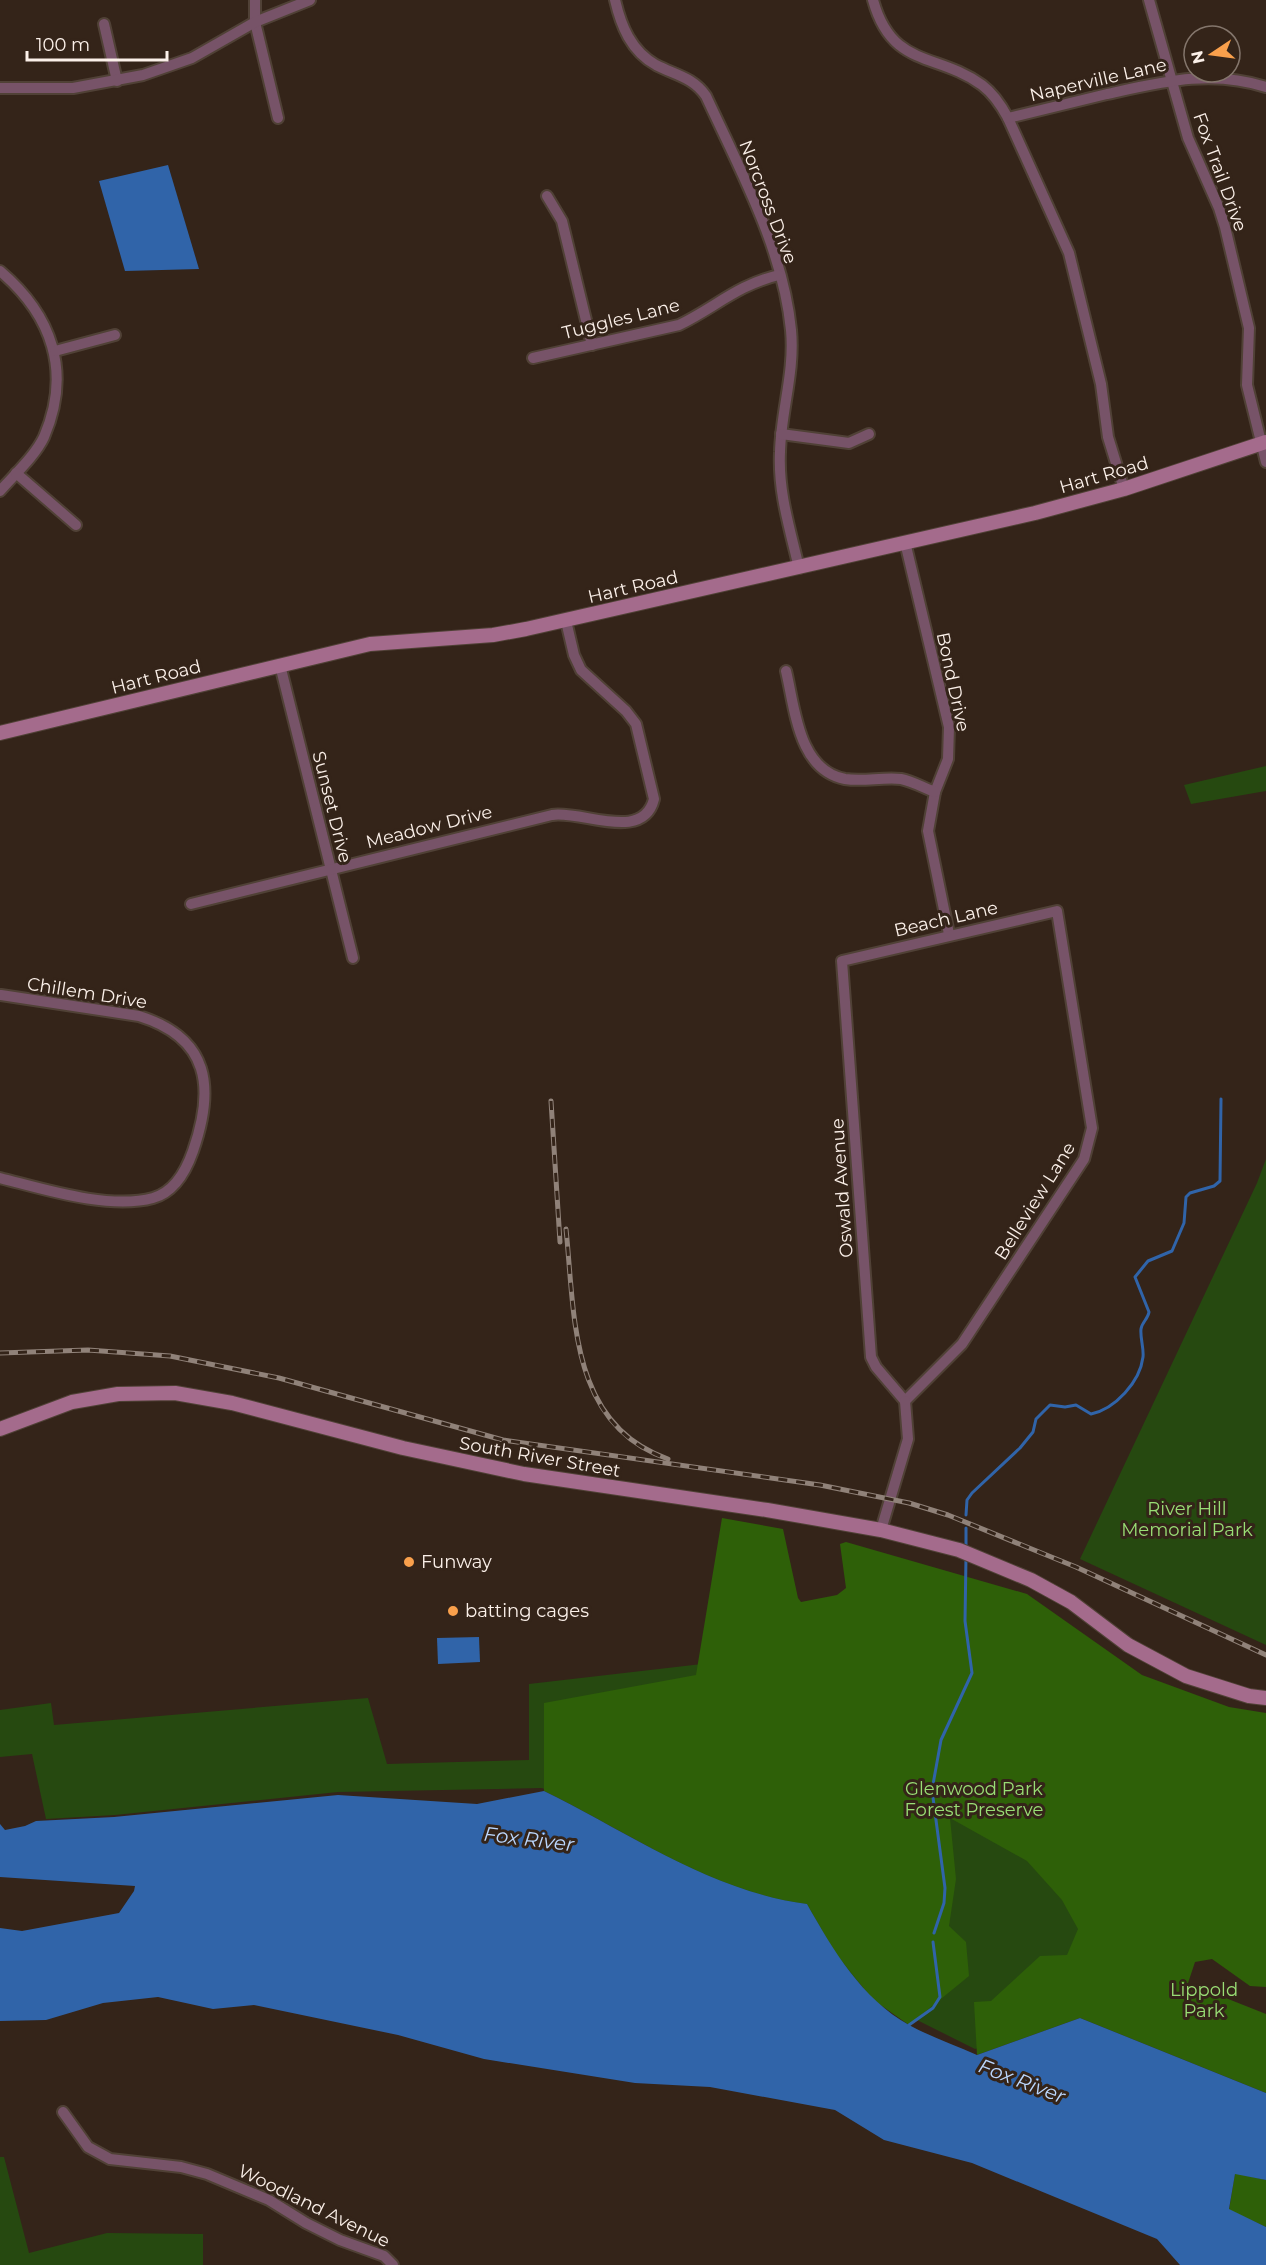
<svg xmlns="http://www.w3.org/2000/svg" width="1266" height="2265" font-family="Montserrat,sans-serif">
	<style>
		.green { fill: #264910 }
		.forest { fill: #2e6008 }
		.water { fill: #3064a9 }
		.lines { fill: none; stroke-linecap: round; stroke-linejoin: round }
		.stream { stroke: #3064a9; stroke-width: 3 }
		.street-casing { stroke: #504136; stroke-width: 14 }
		.secondary-casing { stroke: #504136; stroke-width: 16 }
		.street { stroke: #775368; stroke-width: 10 }
		.secondary { stroke: #a46b8c; stroke-width: 14 }
		.rail-casing { stroke: #908279; stroke-width: 5 }
		.rail { stroke: #342419; stroke-width: 3; stroke-dasharray: 9; stroke-linecap: butt }
		.poi-dot { fill: #f9a04c; stroke: #342419; stroke-width: 2 }
		.labels { text-anchor: middle; dominant-baseline: central; stroke-width: 6; stroke-linejoin: round; paint-order: stroke }
		.street-label { font-size: 18px; fill: #fbf0e9; stroke: #342419 }
		.park-label { font-size: 18px; fill: #99de75; stroke: #342419 }
		.poi-label { font-size: 18px; fill: #fbf0e9; stroke: #342419; text-anchor: start }
		.water-label { font-size: 20px; font-style: italic; fill: #bbd7fe; stroke: #342419 }
	</style>
	<rect width="100%" height="100%" fill="#342419"/>
	<!-- green -->
	<g class="green">
		<polygon points="1266,766 1266,791 1191,804 1184,785"/>
		<polygon points="1266,1159 1266,1645 1080,1559 1257,1183"/>
		<polygon points="702,1664 1140,1676 1077,2016 975,2049 913,2018 600,1815 542,1788 338,1792 115,1815 46,1819 32,1754 0,1757 0,1710 51,1703 54,1725 368,1698 387,1764 529,1760 529,1684"/>
		<polygon points="0,2157 4,2157 29,2253 107,2233 203,2234 203,2265 0,2265"/>
	</g>
	<!-- forest -->
	<g class="forest">
		<path d="M722,1518L783,1529L798,1598L801,1602L837,1595L846,1588L840,1544L846,1542L1027,1594L1142,1675L1229,1707L1266,1713V1987L1250,1986L1212,1959L1195,1962L1188,1983L1266,2014V2093L1080,2018L977,2055L974,2002L991,2001L1040,1956L1067,1955L1078,1929L1062,1900L1027,1861L950,1818L956,1879L949,1926L966,1942L969,1976L909,2025L872,1999L834,1951L807,1904C710,1891 630,1833 544,1791V1703L696,1675Z"/>
		<polygon points="1235,2173 1266,2180 1266,2227 1229,2210"/>
	</g>
	<!-- water -->
	<g class="water">
		<polygon points="168,165 199,269 125,271 99,181"/>
		<polygon points="479,1637 480,1662 438,1664 437,1638"/>
		<path d="M544,1791C630,1833 710,1891 807,1904C833,1950 862,1999 909,2025C931,2037 955,2045 977,2055L1080,2018L1266,2093V2180L1235,2174L1229,2209L1266,2227V2265H1180L1157,2239L972,2163L884,2140L835,2110L710,2087L635,2083L484,2059L398,2035L254,2005L213,2009L158,1997L103,2003L46,2020L0,2021V1928L22,1931L119,1913L134,1891L135,1886L0,1877V1824L5,1830L25,1826L36,1821L114,1817L338,1795L477,1804Z"/>
	</g>
	<g class="lines">
		<!-- stream -->
		<g class="stream">
			<path d="M966,1515L967,1500L972,1493L1020,1448L1033,1432L1036,1419L1050,1405L1065,1407L1076,1405L1091,1414C1115,1409 1140,1382 1143,1357C1144,1348 1140,1338 1141,1329C1142,1322 1148,1319 1149,1312L1135,1277L1148,1261L1172,1251L1184,1223L1186,1197L1190,1193L1214,1186L1220,1181L1221,1099"/>
			<polyline points="966,1548 966,1528"/>
			<polyline points="934,1933 944,1903 945,1888 932,1790 941,1740 972,1673 965,1621 966,1557"/>
			<polyline points="909,2025 933,2008 940,1997 933,1942"/>
		</g>
		<!-- street casing -->
		<g class="street-casing">
			<g id="street">
				<polyline points="255,0 255,22 278,118"/>
				<path d="M615,0C621,26 631,51 656,65C675,75 693,77 706,96C740,170 783,248 791,330C795,372 781,411 780,452C778,492 790,529 799,568"/>
				<path d="M873,0C892,69 937,52 982,85C994,94 1001,105 1008,118L1069,253L1101,384L1108,437L1124,489"/>
				<polyline points="1149,0 1188,138 1219,208 1225,227 1249,328 1247,385 1266,462"/>
				<polyline points="104,24 117,81"/>
				<polyline points="0,88 73,88 143,75 192,58 255,22 310,0"/>
				<path d="M1008,118C1041,110 1074,102 1107,94C1162,82 1211,69 1266,87"/>
				<polyline points="547,196 562,221 592,345"/>
				<path d="M0,271C52,315 72,372 44,437C35,456 14,475 0,491"/>
				<polyline points="55,351 115,335"/>
				<path d="M533,358L679,325C716,307 737,285 779,275"/>
				<polyline points="781,434 849,443 869,434"/>
				<polyline points="16,473 76,525"/>
				<polyline points="905,542 949,727 948,759 935,792 928,831 949,934"/>
				<polyline points="280,665 353,958"/>
				<path d="M786,671C795,708 798,770 845,779C863,782 882,777 901,779C912,781 924,788 935,792"/>
				<path d="M191,904L552,815C582,810 643,843 654,799L636,724L626,711L581,670L574,655L566,621"/>
				<polygon points="1057,911 1092,1128 1084,1159 962,1344 905,1401 876,1367 871,1357 842,961"/>
				<path d="M0,1178C44,1189 109,1210 153,1198C175,1192 186,1171 193,1151C215,1088 210,1038 139,1016L1,995"/>
				<polyline points="881,1530 908,1439 905,1401"/>
				<polyline points="63,2112 88,2147 110,2159 181,2167 207,2174 269,2200 306,2223 340,2240 384,2256 393,2265"/>
			</g>
		</g>
		<!-- secondary casing -->
		<g class="secondary-casing">
			<g id="secondary">
				<polyline points="0,733 370,644 493,635 526,629 1035,513 1124,489 1266,442"/>
				<polyline points="0,1429 72,1402 118,1394 175,1393 232,1403 403,1448 524,1474 767,1510 881,1530 959,1550 1031,1580 1071,1602 1128,1645 1186,1676 1249,1696 1266,1698"/>
			</g>
		</g>
		<!-- street -->
		<use href="#street" class="street"/>
		<!-- secondary -->
		<use href="#secondary" class="secondary"/>
		<!-- rail casing -->
		<g class="rail-casing">
			<g id="rail">
				<polyline points="551,1101 560,1242"/>
				<path d="M566,1229C575,1315 569,1425 668,1459"/>
				<polyline points="0,1353 88,1350 170,1356 279,1378 503,1440 820,1485 909,1503 948,1515 1076,1567 1266,1655"/>
			</g>
		</g>
		<!-- rail -->
		<use href="#rail" class="rail"/>
	</g>
	<!-- markers -->
	<g class="poi-dot">
		<circle cx="409" cy="1562" r="6"/>
		<circle cx="453" cy="1611" r="6"/>
	</g>
	<g class="labels">
		<!-- street labels -->
		<g class="street-label">
			<text transform="translate(1098 80) rotate(-13)">Naperville Lane</text>
			<text transform="translate(1220 172) rotate(70)">Fox Trail Drive</text>
			<text transform="translate(768 202) rotate(69)">Norcross Drive</text>
			<text transform="translate(621 319) rotate(-14)">Tuggles Lane</text>
			<text transform="translate(1104 475) rotate(-16)">Hart Road</text>
			<text transform="translate(633 587) rotate(-13)">Hart Road</text>
			<text transform="translate(156 677) rotate(-14)">Hart Road</text>
			<text transform="translate(953 682) rotate(78)">Bond Drive</text>
			<text transform="translate(332 807) rotate(76)">Sunset Drive</text>
			<text transform="translate(429 827) rotate(-14)">Meadow Drive</text>
			<text transform="translate(946 919) rotate(-13)">Beach Lane</text>
			<text transform="translate(87 993) rotate(9)">Chillem Drive</text>
			<text transform="translate(842 1188) rotate(-94)">Oswald Avenue</text>
			<text transform="translate(1035 1201) rotate(-58)">Belleview Lane</text>
			<text transform="translate(540 1457) rotate(10)">South River Street</text>
			<text transform="translate(314 2206) rotate(26)">Woodland Avenue</text>
		</g>
		<!-- park labels -->
		<g class="park-label">
			<text x="1187" y="1509">River Hill<tspan x="1187" dy="21">Memorial Park</tspan></text>
			<text x="974" y="1789">Glenwood Park<tspan x="974" dy="21">Forest Preserve</tspan></text>
			<text x="1204" y="1990">Lippold<tspan x="1204" dy="21">Park</tspan></text>
		</g>
		<!-- poi labels -->
		<g class="poi-label">
			<text x="421" y="1562">Funway</text>
			<text x="465" y="1611">batting cages</text>
		</g>
		<!-- water labels -->
		<g class="water-label">
			<text transform="translate(529 1839) rotate(7)">Fox River</text>
			<text transform="translate(1022 2081) rotate(21)">Fox River</text>
		</g>
	</g>
	<!-- north arrow -->
	<g transform="translate(1212 54) rotate(257)"><circle r="28" fill="#342419" stroke="#84766c" stroke-width="1.5"/>
	<path d="M0-4.5L10 22L0 15L-10 22Z" fill="#f9a04c"/>
	<text y="-9" font-size="16" font-weight="bold" text-anchor="middle" fill="#fbf0e9">N</text>
	</g>
	<!-- scale -->
	<path d="M27 51v9h140v-9" fill="none" stroke="#fbf0e9" stroke-width="3"/>
	<text x="36" y="51" font-size="18" fill="#fbf0e9" stroke="#342419" stroke-width="4.5" paint-order="stroke">100 m</text>
</svg>
